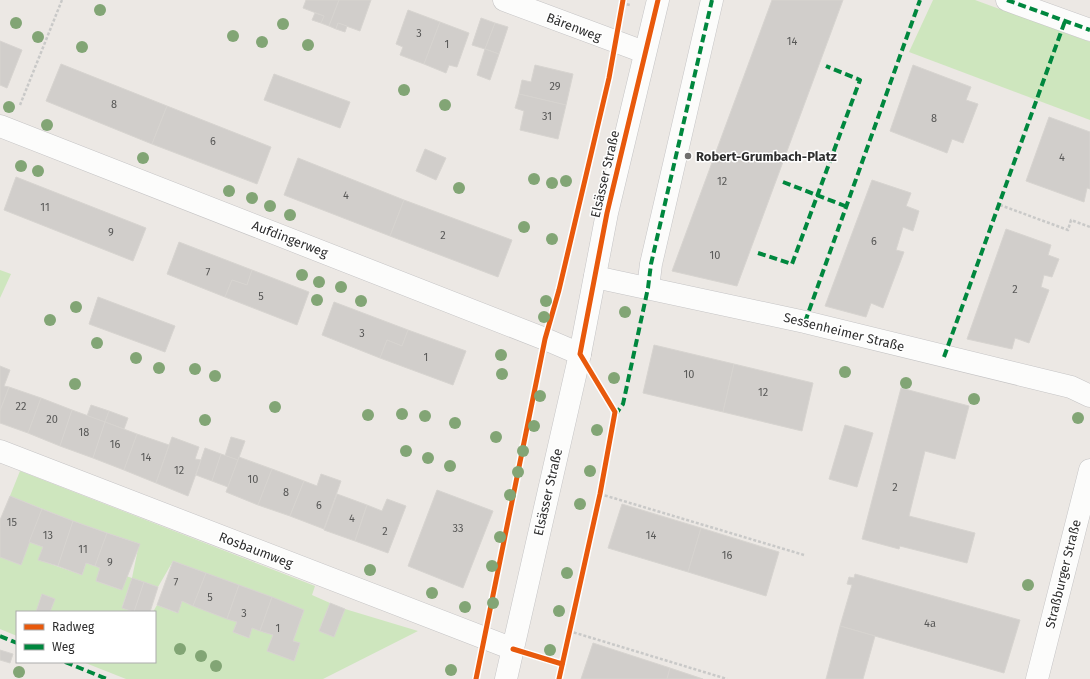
<svg xmlns="http://www.w3.org/2000/svg" width="1090" height="679" font-family="'Fira Sans',sans-serif">
	<style>
		.green { fill: #cee6be }
		.building { fill: #d1cecb; stroke: #d7d4d0 }
		.lines { fill: none; stroke-linecap: round; stroke-linejoin: round }
		.street-casing { stroke: #c5c4c5; stroke-width: 23 }
		.secondary-casing { stroke: #c5c4c5; stroke-width: 23 }
		.path { stroke: #c9c9c8; stroke-width: 2.5; stroke-dasharray: 3 2; stroke-linecap: butt }
		.street { stroke: #fcfcfb; stroke-width: 22 }
		.secondary { stroke: #fcfcfb; stroke-width: 22 }
		.quiet { stroke: #00873e; stroke-width: 4; stroke-dasharray: 8 4; stroke-linecap: butt }
		.cycleway-casing { stroke: #fff; stroke-width: 8 }
		.cycleway { stroke: #e8590c; stroke-width: 5 }
		.tree { fill: #82a575 }
		.poi-dot { fill: #706f6e; stroke: #fff; stroke-width: 1.5 }
		.labels { text-anchor: middle; dominant-baseline: central; stroke-width: 3; stroke-linejoin: round; paint-order: stroke }
		.number-label { font-size: 11px; fill: #585857 }
		.street-label { font-size: 13px; fill: #2e2e2e; stroke: #fff }
		.poi-label { font-size: 13px; font-weight: bold; fill: #2e2e2e; stroke: #fff; text-anchor: start }
	</style>
	<rect width="100%" height="100%" fill="#ece8e4"/>
	<!-- green -->
	<g class="green">
		<polygon points="933,0 975,0 1090,42 1090,120 909,52"/>
		<polygon points="0,270 11,274 0,298"/>
		<polygon points="20,471 315,586 312,595 330,603 319,631 334,636 345,609 418,631 323,679 126,679 83,662 155,662 155,612 153,612 157,605 177,613 182,601 237,622 233,632 248,638 252,628 273,635 267,651 294,661 300,643 293,641 304,610 173,561 158,587 132,578 122,607 134,612 17,612 17,636 0,629 0,557 29,542 43,547 39,560 82,575 86,563 100,568 96,581 121,590 126,576 132,578 139,544 73,521 10,496"/>
	</g>
	<!-- building -->
	<g class="building">
		<polygon points="306,0 339,0 329,26 321,23 324,16 303,8"/>
		<polygon points="339,0 371,0 360,31 338,23 336,29 329,26"/>
		<polygon points="772,0 843,0 737,286 672,271"/>
		<polygon points="408,10 440,22 424,64 400,55 403,47 396,44"/>
		<polygon points="315,13 324,16 321,23 312,20"/>
		<polygon points="481,18 495,23 485,49 472,45"/>
		<polygon points="440,22 469,33 457,67 449,65 446,73 424,64"/>
		<polygon points="338,23 347,26 345,32 336,29"/>
		<polygon points="495,23 508,27 499,54 485,49"/>
		<polygon points="0,41 22,50 7,88 0,85"/>
		<polygon points="485,49 499,54 490,80 477,75"/>
		<polygon points="61,64 167,106 152,144 46,101"/>
		<polygon points="535,65 573,74 566,105 519,94 522,80 531,82"/>
		<polygon points="913,65 971,87 966,100 978,104 963,143 952,139 947,153 890,131"/>
		<polygon points="274,74 350,102 340,128 264,100"/>
		<polygon points="519,94 566,105 558,139 520,130 524,111 515,108"/>
		<polygon points="167,106 271,147 257,184 152,144"/>
		<polygon points="1049,117 1090,132 1090,189 1087,188 1084,202 1026,181"/>
		<polygon points="425,149 446,158 436,180 416,171"/>
		<polygon points="298,158 404,200 390,236 284,195"/>
		<polygon points="16,177 146,228 133,261 4,210"/>
		<polygon points="872,180 911,193 906,206 919,211 913,231 903,227 896,250 904,252 883,308 871,303 866,317 825,306"/>
		<polygon points="404,200 512,240 498,277 390,236"/>
		<polygon points="1006,229 1051,245 1048,255 1059,259 1052,277 1044,275 1041,287 1049,290 1029,343 1015,338 1012,349 967,339"/>
		<polygon points="179,242 252,270 247,285 232,280 225,297 167,274"/>
		<polygon points="252,270 309,292 297,325 225,297 232,280 247,285"/>
		<polygon points="98,297 175,326 165,352 89,324"/>
		<polygon points="334,302 408,330 402,346 387,340 380,358 322,335"/>
		<polygon points="408,330 466,351 453,385 380,358 387,340 402,346"/>
		<polygon points="654,345 734,364 723,412 643,393"/>
		<polygon points="734,364 813,383 802,431 723,412"/>
		<polygon points="0,366 10,370 4,386 9,387 0,411"/>
		<polygon points="9,387 41,398 28,433 0,423 0,411"/>
		<polygon points="901,388 969,406 955,459 925,451 909,516 975,533 967,563 900,546 899,549 862,539"/>
		<polygon points="41,398 72,410 60,446 28,433"/>
		<polygon points="91,405 109,411 105,422 87,416"/>
		<polygon points="72,410 105,422 93,458 60,446"/>
		<polygon points="109,411 128,418 124,429 105,422"/>
		<polygon points="105,422 137,434 124,470 93,458"/>
		<polygon points="845,425 873,433 857,487 829,479"/>
		<polygon points="137,434 169,445 156,483 124,470"/>
		<polygon points="172,437 199,447 195,459 201,460 188,496 156,483"/>
		<polygon points="231,437 245,441 238,460 225,456"/>
		<polygon points="205,448 221,454 212,481 196,475"/>
		<polygon points="221,454 238,460 228,487 212,481"/>
		<polygon points="239,457 272,469 258,505 226,492"/>
		<polygon points="272,469 304,481 290,516 258,505"/>
		<polygon points="321,474 341,481 324,529 290,516 304,481 317,486"/>
		<polygon points="437,490 493,511 463,588 408,566"/>
		<polygon points="337,494 367,505 355,541 324,530"/>
		<polygon points="10,496 42,509 21,565 0,557 0,520"/>
		<polygon points="387,499 406,506 388,553 355,541 367,505 382,511"/>
		<polygon points="622,504 701,528 688,572 608,548"/>
		<polygon points="42,509 73,521 58,566 38,560 43,547 29,542"/>
		<polygon points="73,521 107,533 95,566 86,563 82,575 58,566"/>
		<polygon points="701,528 779,552 766,596 688,572"/>
		<polygon points="107,533 140,544 122,590 96,581 100,568 95,566"/>
		<polygon points="173,561 206,573 193,606 182,601 178,613 157,605"/>
		<polygon points="206,573 239,585 227,619 193,606"/>
		<polygon points="855,574 1020,620 1004,673 840,626 852,585 847,584 849,577 854,578"/>
		<polygon points="132,578 144,582 134,612 122,608"/>
		<polygon points="144,582 158,587 150,612 134,612"/>
		<polygon points="239,585 272,597 260,631 252,628 249,638 233,632 237,622 227,619"/>
		<polygon points="42,594 55,599 50,612 36,612"/>
		<polygon points="272,597 304,610 293,641 300,643 294,661 267,651 273,635 260,631"/>
		<polygon points="330,603 345,609 334,637 319,631"/>
		<polygon points="840,626 875,636 863,679 826,679"/>
		<polygon points="593,643 670,668 667,679 581,679"/>
		<polygon points="0,650 13,654 10,663 0,660"/>
		<polygon points="670,668 703,679 667,679"/>
	</g>
	<g class="lines">
		<!-- street casing -->
		<g class="street-casing">
			<g id="street">
				<polyline points="504,0 644,52"/>
				<polyline points="1007,0 1090,30"/>
				<polyline points="0,126 545,339 580,354"/>
				<polyline points="595,277 805,322 1071,387 1090,396"/>
				<polyline points="648,288 651,264 712,0"/>
				<polyline points="0,451 513,649"/>
				<polyline points="1037,679 1090,470"/>
			</g>
		</g>
		<!-- secondary casing -->
		<g class="secondary-casing">
			<polyline id="secondary" points="506,679 580,354 607,213 658,0"/>
		</g>
		<!-- path -->
		<g class="path">
			<polyline points="622,3 630,5"/>
			<polyline points="20,105 62,0"/>
			<polyline points="1000,205 1068,230 1071,220 1090,227"/>
			<polyline points="600,494 804,555"/>
			<polyline points="569,631 727,679"/>
		</g>
		<!-- street -->
		<use href="#street" class="street"/>
		<!-- secondary -->
		<use href="#secondary" class="secondary"/>
		<!-- quiet -->
		<g class="quiet">
			<polyline points="1007,0 1090,30"/>
			<polyline points="783,182 845,206"/>
			<polyline points="758,253 792,264 860,80 826,66"/>
			<polyline points="805,322 920,0"/>
			<polyline points="944,357 1065,21"/>
			<polyline points="615,415 623,404 648,288 651,264 712,0"/>
			<polyline points="0,636 17,643"/>
			<polyline points="65,662 107,679"/>
		</g>
		<!-- cycleway casing -->
		<g class="cycleway-casing">
			<g id="cycleway">
				<polyline points="513,649 562,664"/>
				<polyline points="476,679 545,339 559,290 609,78 623,0"/>
				<polyline points="559,679 600,494 615,412 580,354 607,213 658,0"/>
			</g>
		</g>
		<!-- cycleway -->
		<use href="#cycleway" class="cycleway"/>
	</g>
	<!-- trees -->
	<g class="tree">
		<circle cx="100" cy="10" r="6"/>
		<circle cx="16" cy="23" r="6"/>
		<circle cx="283" cy="24" r="6"/>
		<circle cx="233" cy="36" r="6"/>
		<circle cx="38" cy="37" r="6"/>
		<circle cx="262" cy="42" r="6"/>
		<circle cx="308" cy="45" r="6"/>
		<circle cx="82" cy="47" r="6"/>
		<circle cx="404" cy="90" r="6"/>
		<circle cx="445" cy="105" r="6"/>
		<circle cx="9" cy="107" r="6"/>
		<circle cx="47" cy="125" r="6"/>
		<circle cx="143" cy="158" r="6"/>
		<circle cx="21" cy="166" r="6"/>
		<circle cx="38" cy="171" r="6"/>
		<circle cx="534" cy="179" r="6"/>
		<circle cx="566" cy="181" r="6"/>
		<circle cx="552" cy="183" r="6"/>
		<circle cx="459" cy="188" r="6"/>
		<circle cx="229" cy="191" r="6"/>
		<circle cx="252" cy="198" r="6"/>
		<circle cx="270" cy="206" r="6"/>
		<circle cx="290" cy="215" r="6"/>
		<circle cx="524" cy="227" r="6"/>
		<circle cx="552" cy="239" r="6"/>
		<circle cx="302" cy="275" r="6"/>
		<circle cx="319" cy="282" r="6"/>
		<circle cx="341" cy="287" r="6"/>
		<circle cx="317" cy="300" r="6"/>
		<circle cx="361" cy="301" r="6"/>
		<circle cx="546" cy="301" r="6"/>
		<circle cx="76" cy="307" r="6"/>
		<circle cx="625" cy="312" r="6"/>
		<circle cx="544" cy="317" r="6"/>
		<circle cx="50" cy="320" r="6"/>
		<circle cx="97" cy="343" r="6"/>
		<circle cx="501" cy="355" r="6"/>
		<circle cx="136" cy="358" r="6"/>
		<circle cx="159" cy="368" r="6"/>
		<circle cx="195" cy="369" r="6"/>
		<circle cx="845" cy="372" r="6"/>
		<circle cx="502" cy="374" r="6"/>
		<circle cx="215" cy="376" r="6"/>
		<circle cx="614" cy="378" r="6"/>
		<circle cx="906" cy="383" r="6"/>
		<circle cx="75" cy="384" r="6"/>
		<circle cx="540" cy="396" r="6"/>
		<circle cx="974" cy="399" r="6"/>
		<circle cx="275" cy="407" r="6"/>
		<circle cx="402" cy="414" r="6"/>
		<circle cx="368" cy="415" r="6"/>
		<circle cx="425" cy="416" r="6"/>
		<circle cx="1078" cy="418" r="6"/>
		<circle cx="205" cy="420" r="6"/>
		<circle cx="455" cy="423" r="6"/>
		<circle cx="534" cy="426" r="6"/>
		<circle cx="597" cy="430" r="6"/>
		<circle cx="496" cy="437" r="6"/>
		<circle cx="406" cy="451" r="6"/>
		<circle cx="523" cy="451" r="6"/>
		<circle cx="428" cy="458" r="6"/>
		<circle cx="450" cy="466" r="6"/>
		<circle cx="590" cy="471" r="6"/>
		<circle cx="518" cy="472" r="6"/>
		<circle cx="510" cy="495" r="6"/>
		<circle cx="580" cy="504" r="6"/>
		<circle cx="500" cy="537" r="6"/>
		<circle cx="492" cy="566" r="6"/>
		<circle cx="370" cy="570" r="6"/>
		<circle cx="567" cy="573" r="6"/>
		<circle cx="1028" cy="585" r="6"/>
		<circle cx="432" cy="593" r="6"/>
		<circle cx="493" cy="603" r="6"/>
		<circle cx="465" cy="607" r="6"/>
		<circle cx="559" cy="611" r="6"/>
		<circle cx="180" cy="649" r="6"/>
		<circle cx="550" cy="650" r="6"/>
		<circle cx="201" cy="656" r="6"/>
		<circle cx="216" cy="666" r="6"/>
		<circle cx="451" cy="670" r="6"/>
		<circle cx="19" cy="672" r="6"/>
	</g>
	<!-- markers -->
	<circle class="poi-dot" cx="688" cy="156" r="4"/>
	<g class="labels">
		<!-- number labels -->
		<g class="number-label">
			<text x="419" y="33">3</text>
			<text x="792" y="41">14</text>
			<text x="447" y="44">1</text>
			<text x="555" y="86">29</text>
			<text x="114" y="104">8</text>
			<text x="547" y="116">31</text>
			<text x="934" y="118">8</text>
			<text x="213" y="141">6</text>
			<text x="1062" y="157">4</text>
			<text x="722" y="181">12</text>
			<text x="346" y="195">4</text>
			<text x="45" y="207">11</text>
			<text x="111" y="232">9</text>
			<text x="443" y="235">2</text>
			<text x="874" y="241">6</text>
			<text x="715" y="255">10</text>
			<text x="208" y="272">7</text>
			<text x="1015" y="289">2</text>
			<text x="261" y="296">5</text>
			<text x="362" y="333">3</text>
			<text x="426" y="357">1</text>
			<text x="689" y="374">10</text>
			<text x="763" y="392">12</text>
			<text x="21" y="406">22</text>
			<text x="52" y="419">20</text>
			<text x="84" y="432">18</text>
			<text x="115" y="444">16</text>
			<text x="146" y="457">14</text>
			<text x="179" y="470">12</text>
			<text x="253" y="479">10</text>
			<text x="895" y="487">2</text>
			<text x="286" y="492">8</text>
			<text x="319" y="505">6</text>
			<text x="352" y="518">4</text>
			<text x="12" y="522">15</text>
			<text x="458" y="528">33</text>
			<text x="385" y="531">2</text>
			<text x="48" y="535">13</text>
			<text x="651" y="535">14</text>
			<text x="83" y="549">11</text>
			<text x="727" y="555">16</text>
			<text x="110" y="562">9</text>
			<text x="176" y="582">7</text>
			<text x="210" y="597">5</text>
			<text x="244" y="613">3</text>
			<text x="930" y="623">4a</text>
			<text x="278" y="628">1</text>
		</g>
		<!-- street labels -->
		<g class="street-label">
			<text transform="translate(574 27) rotate(21)">Bärenweg</text>
			<text transform="translate(605 174) rotate(-77)">Elsässer Straße</text>
			<text transform="translate(290 239) rotate(21)">Aufdingerweg</text>
			<text transform="translate(844 332) rotate(14)">Sessenheimer Straße</text>
			<text transform="translate(548 492) rotate(-77)">Elsässer Straße</text>
			<text transform="translate(256 550) rotate(21)">Rosbaumweg</text>
			<text transform="translate(1063 574) rotate(-76)">Straßburger Straße</text>
		</g>
		<!-- poi labels -->
		<g class="poi-label">
			<text x="696" y="156">Robert-Grumbach-Platz</text>
		</g>
	</g>
	<!-- legend -->
	<rect x="16" y="611" width="140" height="52" fill="#ffffff" stroke="#ababab"/>
	<rect x="24" y="624" width="20" height="6" fill="#e8590c" stroke="#ababab"/>
	<text x="52" y="631" font-size="12" fill="#2e2e2e">Radweg</text>
	<rect x="24" y="644" width="20" height="6" fill="#00873e" stroke="#ababab"/>
	<text x="52" y="651" font-size="12" fill="#2e2e2e">Weg</text>
</svg>
